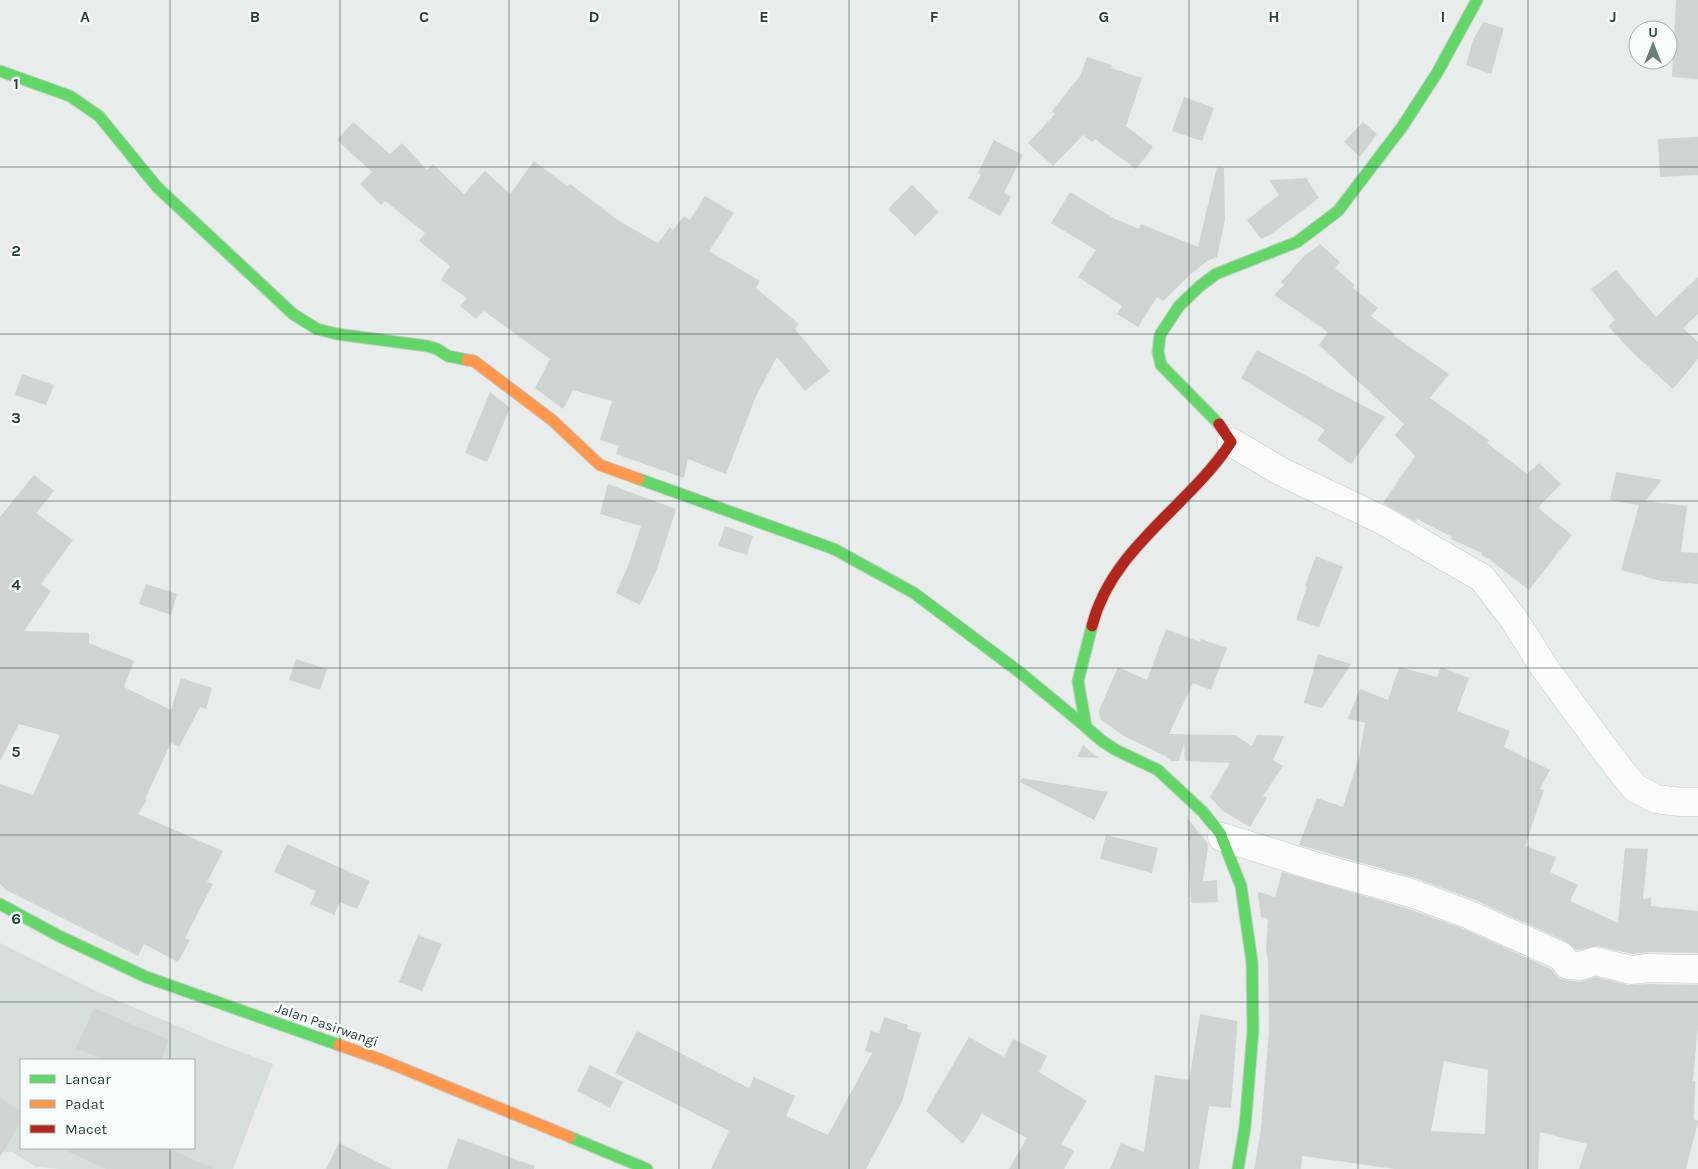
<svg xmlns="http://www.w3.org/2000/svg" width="1698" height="1169" font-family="Karla,sans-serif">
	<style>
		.built { fill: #d6dedb; fill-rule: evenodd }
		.building { fill: #cfd4d2; fill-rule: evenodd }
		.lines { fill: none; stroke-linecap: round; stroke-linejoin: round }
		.street-casing { stroke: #c5cac8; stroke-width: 29 }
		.fast-casing { stroke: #c3cbc8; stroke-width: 13 }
		.slow-casing { stroke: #c3cbc8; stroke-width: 13 }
		.jam-casing { stroke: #c3cbc8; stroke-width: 13 }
		.street { stroke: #fcfcfc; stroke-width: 28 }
		.fast { stroke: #63d668; stroke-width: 11 }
		.slow { stroke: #ff974d; stroke-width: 11 }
		.jam { stroke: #b3261e; stroke-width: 11 }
		.grid { fill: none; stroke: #24423a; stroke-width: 1; stroke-opacity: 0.55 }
		.labels { text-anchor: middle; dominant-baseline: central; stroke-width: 5; stroke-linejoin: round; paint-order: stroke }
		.street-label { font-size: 14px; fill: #24423a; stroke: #f7fbf9 }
		.grid-label { font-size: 16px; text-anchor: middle; font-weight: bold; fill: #24423a; stroke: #f7fbf9; stroke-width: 5; stroke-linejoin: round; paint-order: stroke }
	</style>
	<rect width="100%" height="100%" fill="#e8edeb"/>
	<!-- built -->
	<path class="built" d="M0,943L98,992L217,1043L273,1064L233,1169H60L36,1167L13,1152H0ZM21,1060H194V1148H21Z"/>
	<!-- building -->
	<g class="building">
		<polygon points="1676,0 1698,0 1698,79 1672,77"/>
		<polygon points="1483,22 1504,28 1491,74 1466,65 1473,40"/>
		<polygon points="1087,57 1112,65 1111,68 1142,78 1126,126 1153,147 1136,169 1095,139 1092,142 1083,135 1053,166 1028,143 1055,114 1052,111 1080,76"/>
		<polygon points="1184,97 1214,108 1202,141 1172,131"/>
		<polygon points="353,122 390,154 402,143 427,170 433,164 464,194 485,171 510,194 534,161 567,186 570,184 619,221 658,243 670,227 673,230 684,216 690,220 705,196 734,213 709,251 760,281 756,288 799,324 795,329 830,371 805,391 777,357 756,396 726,474 688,459 684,478 616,454 619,446 600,440 612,401 573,390 563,409 535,388 550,359 484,311 476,319 460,306 467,298 441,280 450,266 419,241 425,233 385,201 381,205 360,184 372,172 337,140"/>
		<polygon points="1363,122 1377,134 1360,157 1344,142"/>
		<polygon points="1698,137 1698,175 1660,177 1658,139"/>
		<polygon points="994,140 1023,155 1004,193 1011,197 1000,216 968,198 981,175 978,173"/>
		<polygon points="1217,167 1224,168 1225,220 1217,257 1207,261 1191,274 1163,301 1157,297 1138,327 1117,314 1122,306 1078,277 1096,250 1051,223 1070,192 1115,219 1139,229 1141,224 1198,247"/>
		<polygon points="1306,178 1319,198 1270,235 1261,239 1247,220 1279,195 1269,180"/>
		<polygon points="912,185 939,212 915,236 888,209"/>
		<polygon points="1320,244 1340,262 1335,268 1355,285 1353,288 1378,308 1371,316 1395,334 1394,336 1449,374 1430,398 1489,440 1487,443 1527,474 1539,463 1561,484 1538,508 1572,535 1529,590 1490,560 1481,555 1482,553 1451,539 1452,537 1417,519 1416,522 1383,503 1415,456 1395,435 1404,424 1319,345 1328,332 1274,295 1284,285 1281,282 1304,256"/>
		<polygon points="1616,270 1656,317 1698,277 1698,314 1683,328 1698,342 1698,359 1673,389 1634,354 1608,326 1615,320 1591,289"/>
		<polygon points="1257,350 1385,417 1351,464 1317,440 1325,430 1241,378"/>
		<polygon points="22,374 54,385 46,405 15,395"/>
		<polygon points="490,392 510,408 487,462 465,453"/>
		<polygon points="1616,472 1662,480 1645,501 1687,506 1681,552 1698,553 1698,584 1661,581 1621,570 1639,505 1610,500"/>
		<polygon points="34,475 54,491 36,513 73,540 41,584 51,591 24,631 89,633 89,643 134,661 124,687 171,710 181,678 212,688 206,709 200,707 179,747 171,743 145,799 147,800 138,814 223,851 207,882 213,884 185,938 190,940 178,962 144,944 138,956 6,890 0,884 0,784 33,795 60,735 19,724 0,761 0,517"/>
		<polygon points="608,484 676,509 657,569 640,605 616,593 628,566 641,526 600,514"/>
		<polygon points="725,526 753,536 747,555 718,546"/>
		<polygon points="1316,556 1343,567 1319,627 1296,620 1307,586 1305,586"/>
		<polygon points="146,584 177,594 171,615 139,604"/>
		<polygon points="1166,629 1200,642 1201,639 1227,648 1211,690 1193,683 1169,734 1235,735 1252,746 1257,735 1284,736 1273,760 1283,766 1263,796 1267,798 1250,827 1223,811 1210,797 1230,763 1185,761 1184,743 1179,761 1171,761 1165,756 1124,736 1100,719 1099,710 1118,667 1147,680"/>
		<polygon points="1318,654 1351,664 1322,708 1304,703"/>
		<polygon points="296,659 327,669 320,690 289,680"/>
		<polygon points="1399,667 1437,677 1441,667 1469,678 1457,711 1510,731 1504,747 1550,770 1540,789 1544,790 1525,846 1556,857 1550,872 1578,885 1570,901 1618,923 1625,848 1648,849 1643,899 1651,898 1651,906 1698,911 1698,953 1648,952 1632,954 1598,946 1576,950 1567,942 1475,900 1415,878 1299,845 1317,798 1343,807 1359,757 1365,723 1348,719 1360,689 1388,700"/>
		<polygon points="1083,745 1092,753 1100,758 1077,757"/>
		<polygon points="1022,778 1108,792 1094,820 1020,782"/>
		<polygon points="1187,818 1206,841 1208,846 1203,881 1217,880 1218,902 1191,903"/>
		<polygon points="1106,835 1158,848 1152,873 1100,859"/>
		<polygon points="287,844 370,881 357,909 340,902 334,915 310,904 316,891 274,872"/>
		<path d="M1282,872L1406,908L1464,929L1551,969L1560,979L1566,980L1579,982L1596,977L1628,985L1649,984L1698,985V1024L1693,1081H1695L1694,1119L1698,1121V1122L1686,1169H1579L1587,1144L1540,1132L1538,1169H1395L1302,1156L1301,1169H1254L1261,1128L1269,1030L1268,962L1266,948L1268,919L1261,917L1258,895L1259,892L1275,897ZM1444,1061L1488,1070L1485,1134L1431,1131Z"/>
		<polygon points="418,935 442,944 422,991 399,982"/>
		<polygon points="94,1008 169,1040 161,1060 104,1060 76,1048"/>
		<polygon points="1200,1014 1237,1021 1237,1029 1231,1108 1209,1106 1199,1169 1110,1169 1121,1143 1144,1152 1155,1075 1189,1080"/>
		<polygon points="884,1017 908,1025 907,1029 921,1033 902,1102 866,1169 711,1169 729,1131 615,1073 637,1031 749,1088 754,1077 795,1096 786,1116 828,1135 872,1053 865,1051 871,1031 879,1033"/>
		<polygon points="969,1037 1004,1057 1013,1039 1047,1056 1039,1072 1087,1101 1061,1144 1074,1151 1064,1169 1009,1169 1027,1138 982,1114 963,1144 926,1111"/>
		<polygon points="590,1065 623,1082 610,1108 577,1091"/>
		<polygon points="0,1098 21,1111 21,1122 0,1157"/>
		<polygon points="458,1138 534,1166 534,1169 447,1169"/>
		<polygon points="339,1143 392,1169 326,1169"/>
		<polygon points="60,1148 168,1148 214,1169 106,1169"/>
	</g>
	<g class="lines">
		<!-- street casing -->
		<g class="street-casing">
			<g id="street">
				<polyline points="1231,442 1282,472 1382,520 1482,578 1513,618 1544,667 1611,758 1635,788 1656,799 1681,802 1698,802"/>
				<polyline points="1222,837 1321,868 1411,893 1470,915 1561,956 1568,965 1580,966 1595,961 1631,970 1648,968 1698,969"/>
			</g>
		</g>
		<!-- fast casing -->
		<g class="fast-casing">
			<g id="fast">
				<polyline points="0,71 70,96 99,116 157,187 293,314 317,329 337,334 427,346 437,349 448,356 467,360"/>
				<polyline points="1219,424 1161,365 1158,352 1160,335 1179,306 1200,286 1216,274 1297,242 1338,211 1402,127 1437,73 1477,0"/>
				<polyline points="639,479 834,549 914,593 1022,674 1086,727"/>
				<polyline points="1092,626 1078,681 1086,727 1102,741 1116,750 1158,770 1203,812 1220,833 1241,886 1252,962 1253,1030 1245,1127 1238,1169"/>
				<polyline points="0,904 59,936 146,977 339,1045"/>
				<polyline points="570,1137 647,1169"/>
			</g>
		</g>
		<!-- slow casing -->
		<g class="slow-casing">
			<g id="slow">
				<polyline points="467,360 474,361 552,420 600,465 639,479"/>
				<polyline points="339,1045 382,1060 570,1137"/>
			</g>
		</g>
		<!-- jam casing -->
		<g class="jam-casing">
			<path id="jam" d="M1092,626C1112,547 1189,507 1231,442L1219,424"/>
		</g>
		<!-- street -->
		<use href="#street" class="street"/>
		<!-- fast -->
		<use href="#fast" class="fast"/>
		<!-- slow -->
		<use href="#slow" class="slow"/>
		<!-- jam -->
		<use href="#jam" class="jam"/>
	</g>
	<!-- grid -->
	<path class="grid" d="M170,0V1060M340,0V1169M509,0V1169M679,0V1169M849,0V1169M1019,0V1169M1189,0V1169M1358,0V1169M1528,0V1169M0,167H1698M0,334H1698M0,501H1698M0,668H1698M0,835H1698M0,1002H1698M170,1148V1169"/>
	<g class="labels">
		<!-- street labels -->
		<g class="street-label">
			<text transform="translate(327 1025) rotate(19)">Jalan Pasirwangi</text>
		</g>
	</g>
	<g class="grid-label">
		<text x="85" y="22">A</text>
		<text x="255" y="22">B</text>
		<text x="424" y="22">C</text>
		<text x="594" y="22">D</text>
		<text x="764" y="22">E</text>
		<text x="934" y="22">F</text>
		<text x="1104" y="22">G</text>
		<text x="1274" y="22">H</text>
		<text x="1443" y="22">I</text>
		<text x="1613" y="22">J</text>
		<text x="16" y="89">1</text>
		<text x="16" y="256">2</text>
		<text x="16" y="423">3</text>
		<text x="16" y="590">4</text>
		<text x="16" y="757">5</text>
		<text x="16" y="924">6</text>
	</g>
	<!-- legend -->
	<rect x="20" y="1059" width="175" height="90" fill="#f7fbf9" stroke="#a3b1ad"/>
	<rect x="30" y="1075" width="25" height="8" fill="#63d668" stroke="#a3b1ad"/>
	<text x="65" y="1084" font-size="15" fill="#24423a">Lancar</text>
	<rect x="30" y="1100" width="25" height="8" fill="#ff974d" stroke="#a3b1ad"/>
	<text x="65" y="1109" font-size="15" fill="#24423a">Padat</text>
	<rect x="30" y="1125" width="25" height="8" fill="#b3261e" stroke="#a3b1ad"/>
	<text x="65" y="1134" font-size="15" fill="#24423a">Macet</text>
	<!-- north arrow -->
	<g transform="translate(1653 45)"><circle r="24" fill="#f7fbf9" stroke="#a3b1ad"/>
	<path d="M0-4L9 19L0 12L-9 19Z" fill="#697e78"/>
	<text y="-8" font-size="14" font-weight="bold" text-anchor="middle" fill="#24423a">U</text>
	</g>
</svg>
